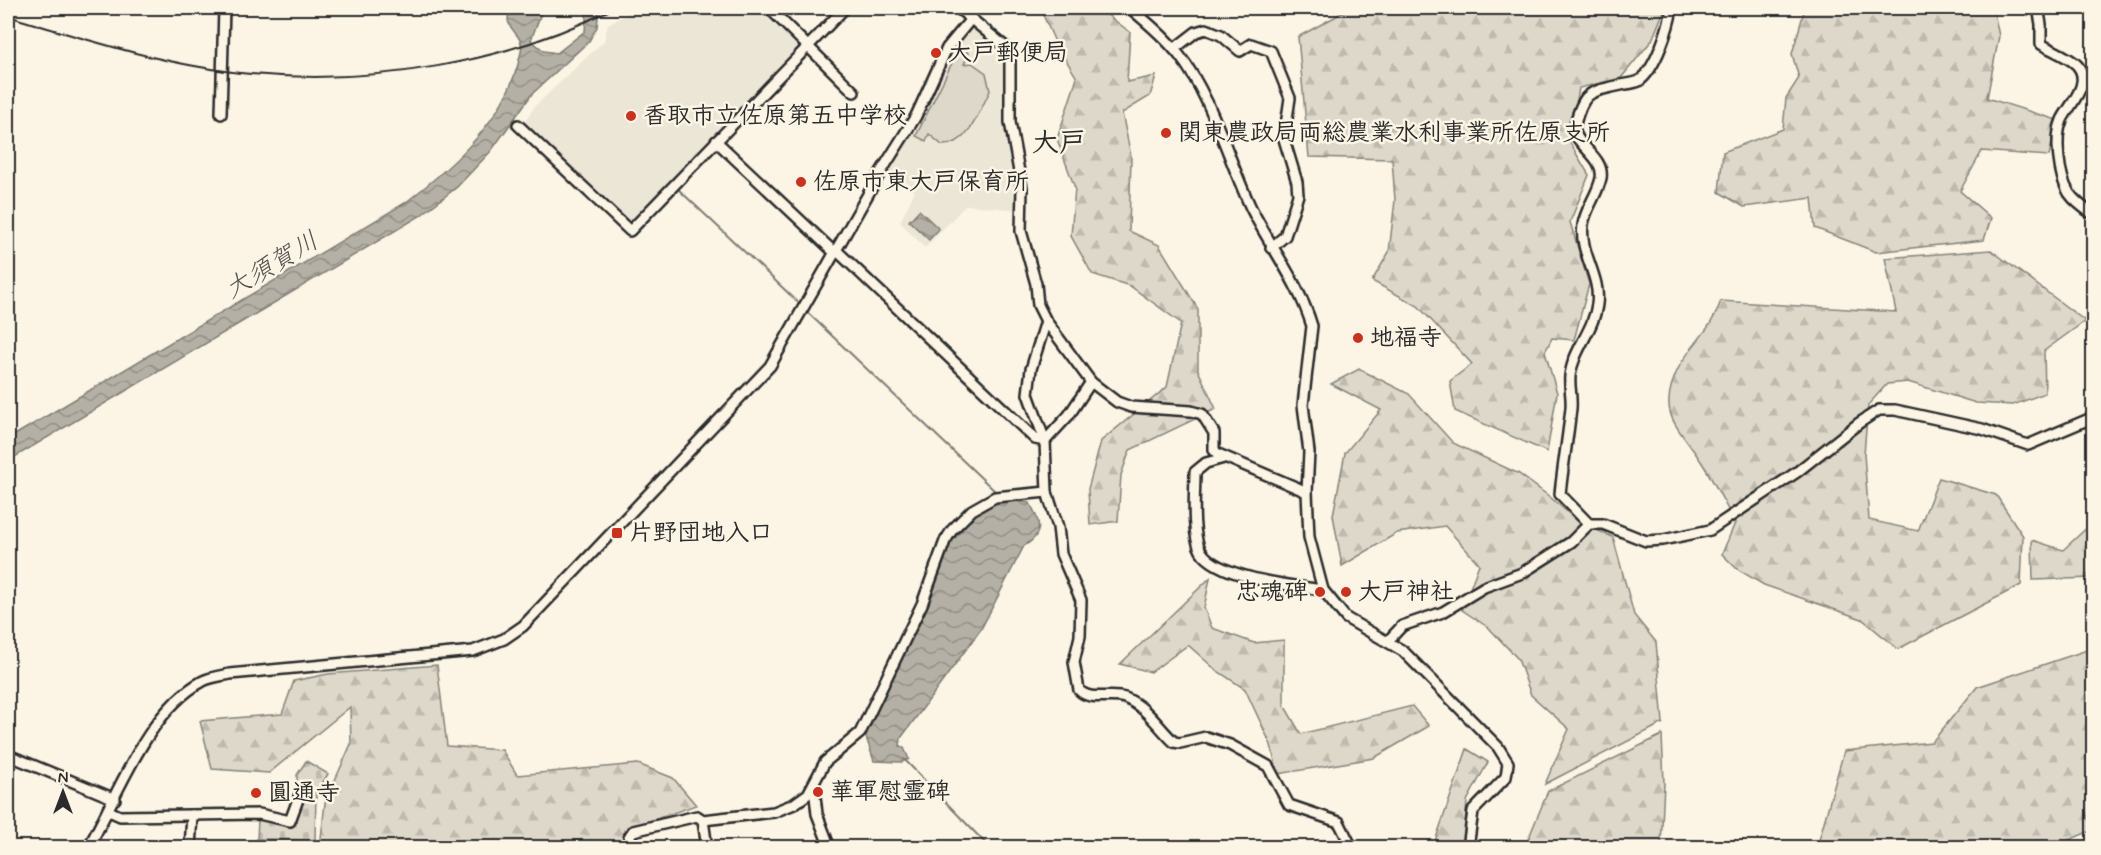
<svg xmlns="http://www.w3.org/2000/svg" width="2101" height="855" font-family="Mynerve,'Klee One',sans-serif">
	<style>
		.built { fill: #ece6d7 }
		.grass { fill: #ded8ca; stroke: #84827a; stroke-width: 1.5 }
		.forest { fill: url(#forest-firs); stroke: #84827a; stroke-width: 1.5 }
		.cemetery { fill: url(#cemetery-stones); stroke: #84827a; stroke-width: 1.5 }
		.water { fill: url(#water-waves); stroke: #7d7b74; stroke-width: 1.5 }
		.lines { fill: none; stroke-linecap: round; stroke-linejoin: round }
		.stream { stroke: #7d7b74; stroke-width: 2 }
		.minor-casing { stroke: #2b2b2b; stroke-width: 14 }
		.minor { stroke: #fcf5e5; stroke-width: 9 }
		.rail { stroke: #2b2b2b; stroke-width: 2 }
		.poi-dot { fill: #c8321e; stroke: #fcf5e5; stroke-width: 2 }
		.labels { text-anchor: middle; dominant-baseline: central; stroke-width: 5; stroke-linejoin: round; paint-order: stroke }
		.poi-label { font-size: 24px; font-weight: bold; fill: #2b2b2b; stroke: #fcf5e5; text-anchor: start }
		.water-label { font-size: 26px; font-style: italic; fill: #545350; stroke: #fcf5e5 }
		.quarter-label { font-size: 27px; font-weight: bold; fill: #2b2b2b; stroke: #fcf5e5 }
	</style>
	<defs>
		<pattern id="forest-firs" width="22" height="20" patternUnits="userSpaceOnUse" patternTransform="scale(1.5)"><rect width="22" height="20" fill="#ded8ca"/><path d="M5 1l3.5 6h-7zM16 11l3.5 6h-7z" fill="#bfbaae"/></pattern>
		<pattern id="cemetery-stones" width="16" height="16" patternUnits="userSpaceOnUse" patternTransform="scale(1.5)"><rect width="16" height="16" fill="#ded8ca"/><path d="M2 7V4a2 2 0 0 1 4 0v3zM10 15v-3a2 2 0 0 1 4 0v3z" fill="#bfbaae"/></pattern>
		<pattern id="water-waves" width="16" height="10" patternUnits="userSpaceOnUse" patternTransform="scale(1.5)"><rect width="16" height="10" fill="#b4b0a5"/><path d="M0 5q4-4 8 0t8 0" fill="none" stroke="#938f87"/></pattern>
	</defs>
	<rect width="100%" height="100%" fill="#fcf5e5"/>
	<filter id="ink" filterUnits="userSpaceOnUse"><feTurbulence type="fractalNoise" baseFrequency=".0167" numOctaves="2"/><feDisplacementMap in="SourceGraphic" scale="12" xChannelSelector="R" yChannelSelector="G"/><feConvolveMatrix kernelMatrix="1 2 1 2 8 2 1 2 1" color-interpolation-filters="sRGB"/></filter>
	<g filter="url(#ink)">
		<!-- built -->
		<g class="built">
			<polygon points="638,8 765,8 798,42 799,47 627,224 523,125 535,106 604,41 608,24"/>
			<polygon points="972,25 1005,51 1019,210 966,205 925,248 900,222 915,191 883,174 922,118 949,50"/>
		</g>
		<!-- grass -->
		<path class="grass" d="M959,49L969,53L964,64L972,63L986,73L990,91C979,111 969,146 942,145L929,134L926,141L916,136Z"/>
		<!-- forest -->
		<g class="forest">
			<polygon points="1040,8 1098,8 1130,32 1127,82 1156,76 1150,96 1122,113 1131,156 1129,231 1159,245 1198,309 1198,370 1216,409 1130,450 1121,475 1118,521 1090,525 1088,489 1101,441 1167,387 1181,323 1130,286 1092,274 1071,236 1075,188 1057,139 1077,78 1055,42"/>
			<polygon points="1351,8 1665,8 1652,40 1621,78 1579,88 1570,143 1589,175 1570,222 1589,284 1574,340 1552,338 1545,352 1557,393 1547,452 1455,411 1450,381 1472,364 1418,306 1372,281 1389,252 1395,200 1392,159 1309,157 1298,37"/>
			<polygon points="1805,8 1993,8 1999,36 1987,98 2057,120 2049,156 1982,151 1960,191 1991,218 1984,240 1876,252 1815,228 1812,198 1744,207 1719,192 1723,152 1783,129 1786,98 1799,78 1792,54"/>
			<path d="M1991,250L2085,321L2044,351L2045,393L2013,405L1976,403L1908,382L1887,384L1868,405L1864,454L1869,520L1918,531L1939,478L1996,495L2023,536L2021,585L1898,649L1862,619L1764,585L1737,569L1722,554L1735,523C1725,504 1715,484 1704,466C1680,427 1654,416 1679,367C1693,342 1711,331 1721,301L1896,312L1885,258Z"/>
			<polygon points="1359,369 1409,394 1453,443 1519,474 1550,497 1580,523 1613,537 1634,615 1656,642 1663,723 1545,784 1569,729 1531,695 1518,659 1489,628 1462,610 1479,564 1445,526 1397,533 1342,566 1333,515 1345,453 1381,410 1331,384"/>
			<polygon points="2093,522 2093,578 2033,580 2032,540 2063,550"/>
			<polygon points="1210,578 1204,608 1212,628 1254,643 1284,640 1284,705 1301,734 1412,706 1429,726 1374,758 1278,774 1271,745 1245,689 1216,670 1188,645 1151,672 1120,664"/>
			<polygon points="2093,648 2093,830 2052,847 1817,847 1844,751 1932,742 1977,687"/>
			<polygon points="437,665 447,746 502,750 517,775 638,764 673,778 696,805 624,830 627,847 316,847 320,847 325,803 351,744 350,707 269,773 212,769 200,721 282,714 294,681 328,674"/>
			<polygon points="1662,735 1664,783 1661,847 1525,847 1548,791"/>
			<polygon points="1467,749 1488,762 1467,801 1463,847 1433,847"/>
		</g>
		<!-- cemetery -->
		<polygon class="cemetery" points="306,761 328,774 316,793 315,840 257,839 258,820 297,821 297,775"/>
		<!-- water -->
		<g class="water">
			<path d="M512,8H543L531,40L544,51L557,53L585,31L587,8H599L597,27L589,41L532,94L491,151L457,187L420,216L8,461V439L405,203C455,164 508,118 521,52C526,32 498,29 512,8Z"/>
			<polygon points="919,210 939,229 929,240 909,221"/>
			<path d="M1010,500L1030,503C1040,521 1045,534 1024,546L981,629L901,738L900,746L904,748L909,759L902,762L874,761L865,734L921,620L950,544L974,515L995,502Z"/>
		</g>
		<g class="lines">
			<!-- stream -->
			<g class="stream">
				<polyline points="678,189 802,306"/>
				<polyline points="806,311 997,493"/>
				<polyline points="904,759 990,848"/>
			</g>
			<!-- minor casing -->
			<g class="minor-casing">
				<g id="minor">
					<polyline points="769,8 854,92"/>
					<polyline points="958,8 1008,49 1010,54 1010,122 1022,188 1021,231 1036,284 1038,305 1046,321 1091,382 1117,402 1131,407 1191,411 1202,414 1214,433 1214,450 1218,454 1307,492"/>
					<path d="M1130,8C1147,22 1165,37 1179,55C1211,95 1229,161 1251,208C1271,248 1299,283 1312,326L1303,405L1309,452L1307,492L1309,537L1323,590L1346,618L1403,651L1498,747L1508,763L1506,777L1473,811L1468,848"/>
					<path d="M2038,8L2041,24V44C2051,50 2069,57 2077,65C2093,83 2069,105 2062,120C2054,138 2059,177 2069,193C2075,202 2085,209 2094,215"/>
					<polyline points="1174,49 1196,32 1206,29 1221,35 1240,51 1251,44 1271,51 1290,98 1284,139 1297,182 1298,195 1285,236 1271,248"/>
					<polyline points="221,114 224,8"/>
					<polyline points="518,125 630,231 845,8"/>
					<polyline points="716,141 834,252"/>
					<polyline points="836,250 1035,439 1045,441"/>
					<path d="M1046,321L1031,369L1028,394L1045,441L1047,492L1058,527L1061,554L1081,600L1080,636L1074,662L1079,690C1090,702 1111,693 1125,698C1147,707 1158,727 1174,742L1180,743L1206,737L1230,745L1268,766L1289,805L1339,822L1352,848"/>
					<polyline points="1045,441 1069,415 1091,382"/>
					<path d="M1224,458L1206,463L1195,472C1195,492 1191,534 1201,551C1217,578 1294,586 1323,590"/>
					<path d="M1589,524L1560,494C1563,465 1568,437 1571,408C1572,397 1569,387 1570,376C1573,350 1594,330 1597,304C1601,276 1579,253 1583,225C1585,209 1598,194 1601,178C1605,155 1570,144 1575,124C1584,90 1590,92 1621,85C1626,84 1635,83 1639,81C1656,69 1669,27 1672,8"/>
					<polyline points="1388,641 1402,626 1443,612 1484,587 1522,573 1571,542 1589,524 1603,524 1646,541 1663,540 1710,530 1797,472 1859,423 1879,410 1895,410 1982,429 2028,445 2094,417"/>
					<polyline points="8,755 115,799"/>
					<polyline points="814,787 817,814 830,848"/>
					<polyline points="109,811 120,816 259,814 290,821 300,794"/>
					<polyline points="703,820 707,848"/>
					<path d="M88,848C118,795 147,711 203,681C211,677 221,676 230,674L473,651L504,639L523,626L770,366L879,175L916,116L947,48L971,19"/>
					<polyline points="190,848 192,815"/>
					<polyline points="632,848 629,837 633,831 697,816 703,820 774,812 794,804 808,794 825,762 860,733 922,604 945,541 952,530 972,510 995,497 1047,492"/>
				</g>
			</g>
			<!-- minor -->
			<use href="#minor" class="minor"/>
			<!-- rail -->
			<path class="rail" d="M8,16C87,40 168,66 251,74C373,85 505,64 614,8"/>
		</g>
	</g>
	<!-- markers -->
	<g class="poi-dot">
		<circle cx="936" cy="53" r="6"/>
		<circle cx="631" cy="116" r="6"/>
		<circle cx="1166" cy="133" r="6"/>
		<circle cx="801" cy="182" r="6"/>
		<circle cx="1358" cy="338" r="6"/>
		<rect x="611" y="527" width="12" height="12" rx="3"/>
		<circle cx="1320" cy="592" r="6"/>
		<circle cx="1346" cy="592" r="6"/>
		<circle cx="818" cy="792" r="6"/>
		<circle cx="256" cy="793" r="6"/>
	</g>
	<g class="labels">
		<!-- poi labels -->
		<g class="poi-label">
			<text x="948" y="53">大戸郵便局</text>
			<text x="643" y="116">香取市立佐原第五中学校</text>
			<text x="1178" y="133">関東農政局両総農業水利事業所佐原支所</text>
			<text x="813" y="182">佐原市東大戸保育所</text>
			<text x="1370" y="338">地福寺</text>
			<text x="629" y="533">片野団地入口</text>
			<text x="1308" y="592" text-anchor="end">忠魂碑</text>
			<text x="1358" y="592">大戸神社</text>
			<text x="830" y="792">華軍慰霊碑</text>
			<text x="268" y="793">圓通寺</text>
		</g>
		<!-- water labels -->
		<g class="water-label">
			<text transform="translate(272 266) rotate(-31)">大須賀川</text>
		</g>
		<!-- quarter labels -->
		<g class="quarter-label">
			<text x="1059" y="143">大戸</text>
		</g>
	</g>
	<!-- margin -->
	<rect width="2101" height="855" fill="none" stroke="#fcf5e5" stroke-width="30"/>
	<rect x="15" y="15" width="2071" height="825" fill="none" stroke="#2b2b2b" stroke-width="2" filter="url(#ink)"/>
	<!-- north arrow -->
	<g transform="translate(63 792)" stroke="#fcf5e5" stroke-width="4.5" paint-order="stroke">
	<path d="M0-4.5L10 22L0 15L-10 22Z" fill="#2b2b2b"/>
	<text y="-9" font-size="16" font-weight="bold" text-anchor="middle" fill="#2b2b2b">N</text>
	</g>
</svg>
